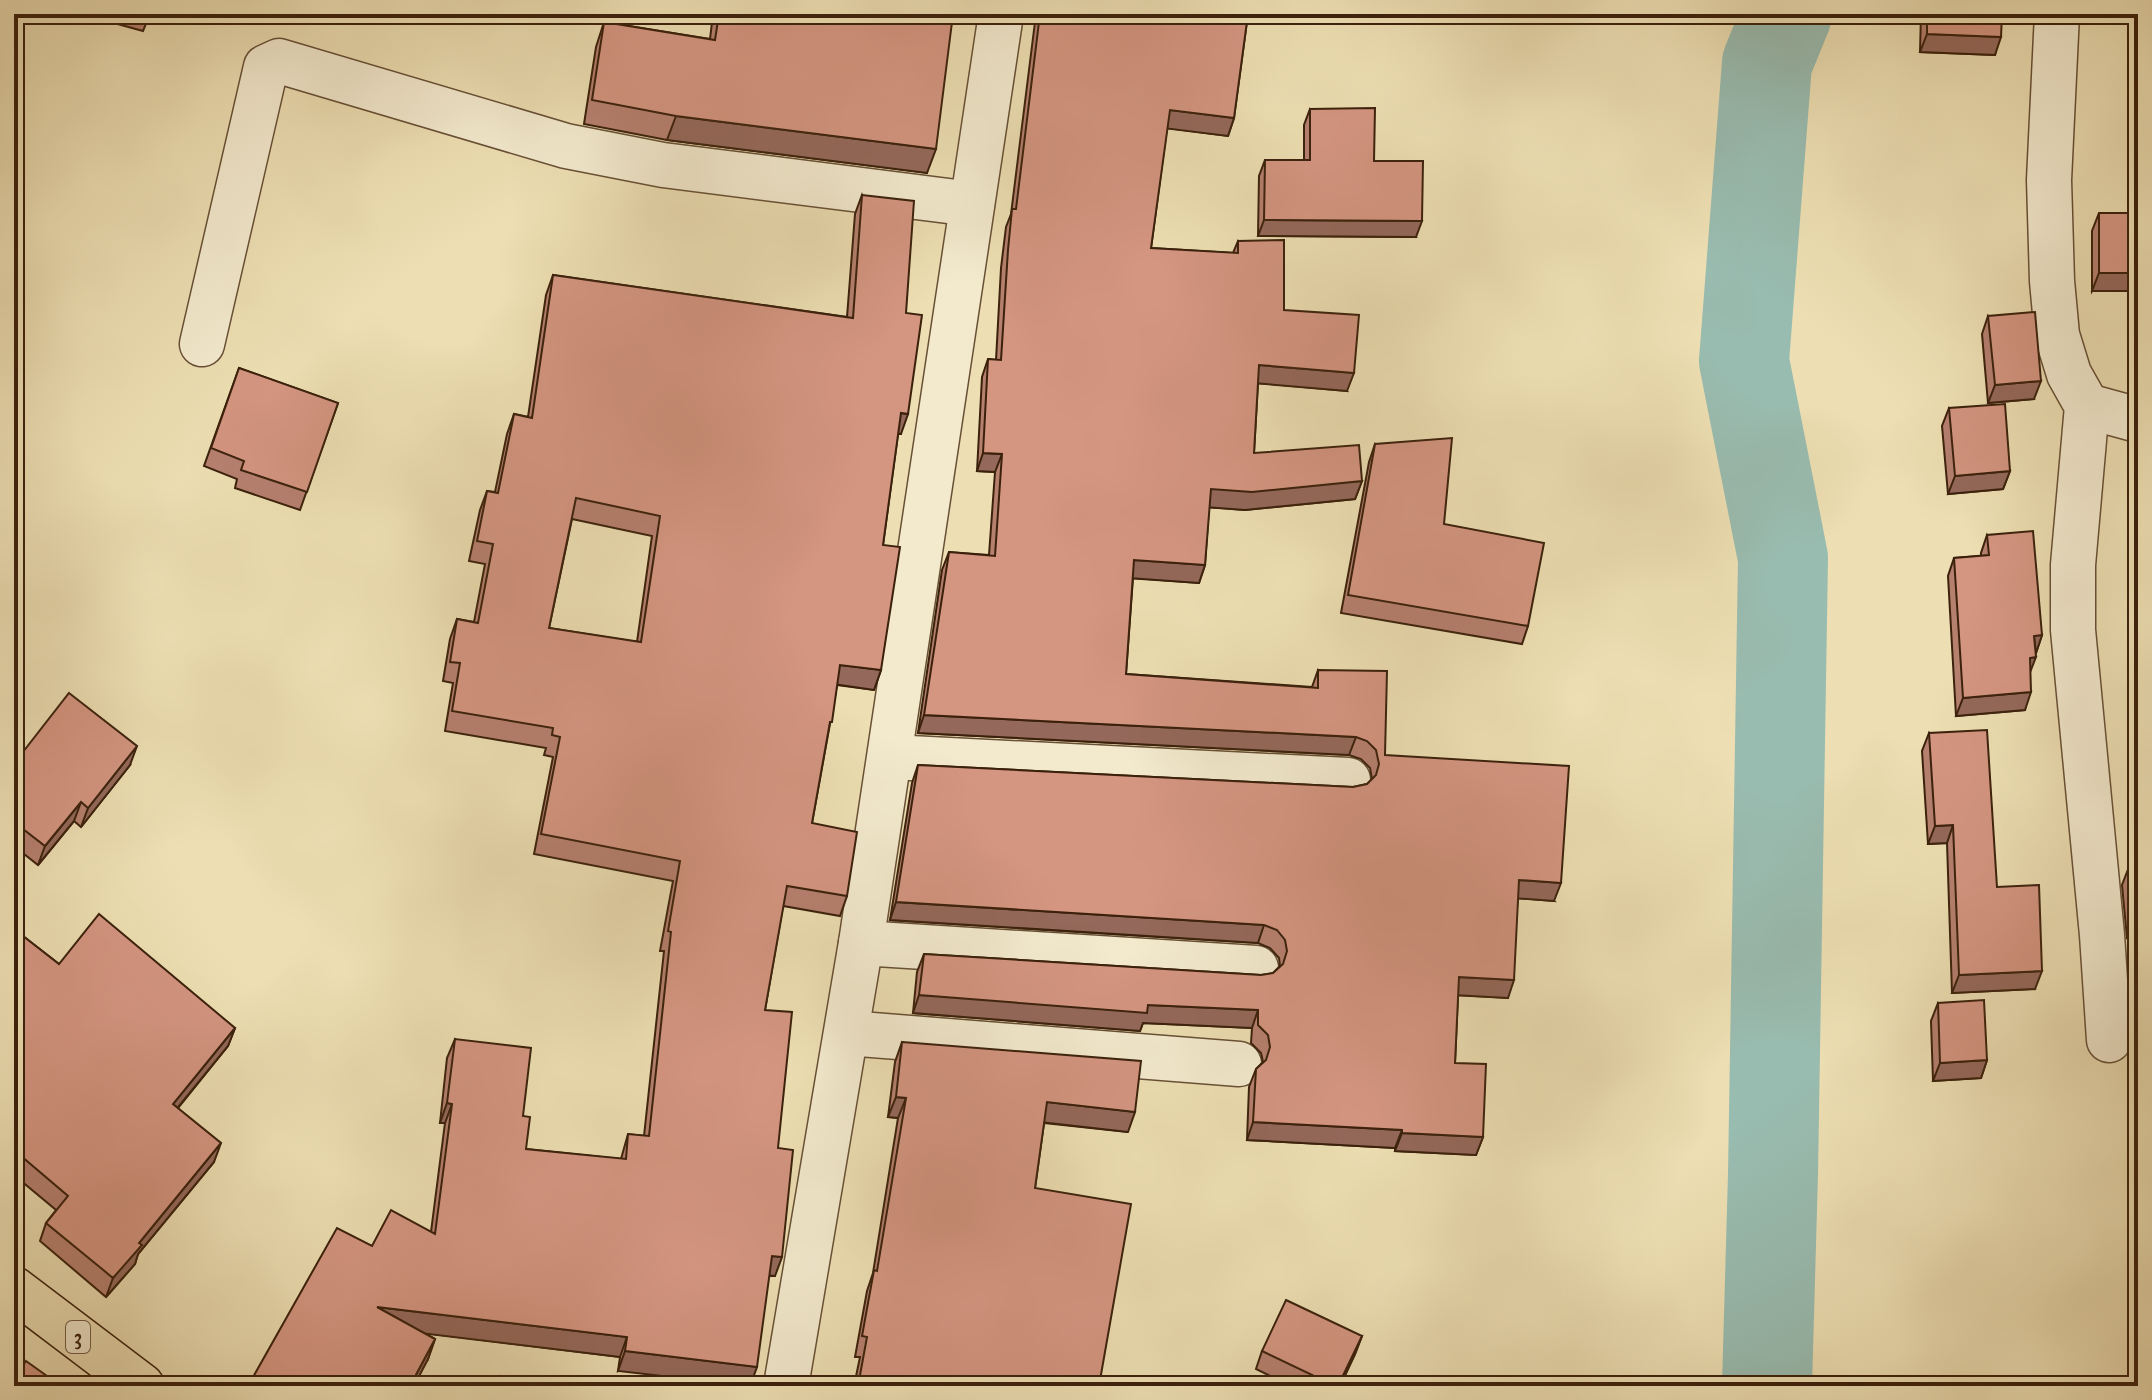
<svg xmlns="http://www.w3.org/2000/svg" width="2152" height="1400" font-family="'IM FELL Great Primer',serif">
	<style>
		.lines { fill: none; stroke-linecap: round; stroke-linejoin: round }
		.river { stroke: #99bcb0; stroke-width: 90 }
		.minor-casing { stroke: #685036; stroke-width: 47 }
		.highway-casing { stroke: #3b210c; stroke-width: 47 }
		.minor { stroke: #f3eace; stroke-width: 44 }
		.highway { stroke: #eddfb3; stroke-width: 44 }
		.wall { fill: #b6806f; stroke: #3b210c; stroke-width: 2; fill-rule: evenodd }
		.shaded-wall { fill: #94685a; stroke: #3b210c; stroke-width: 2 }
		.building { fill: #d49581; stroke: #3b210c; stroke-width: 2; fill-rule: evenodd }
		.labels { text-anchor: middle; dominant-baseline: central; stroke-width: 7; stroke-linejoin: round; paint-order: stroke }
		.shield { fill: #f3eace; stroke: #725d46; stroke-width: 2 }
		.shield-label { font-size: 20px; font-weight: bold; fill: #3b210c }
	</style>
	<rect width="100%" height="100%" fill="#eddfb3"/>
	<filter id="stains"><feTurbulence type="fractalNoise" baseFrequency=".0025" numOctaves="4"/><feColorMatrix values="0 0 0 0 .2 0 0 0 0 .09 0 0 0 0 .02 0 0 0 .5 -.17"/></filter>
	<radialGradient id="worn" r=".72"><stop offset=".6" stop-color="#630" stop-opacity="0"/><stop offset="1" stop-color="#630" stop-opacity=".3"/></radialGradient>
	<g class="lines">
		<!-- river -->
		<polyline class="river" points="1767,1386 1773,1174 1783,558 1744,361 1767,63 1787,14"/>
		<!-- minor casing -->
		<g class="minor-casing">
			<g id="minor">
				<polyline points="2057,14 2049,180 2052,281 2057,335 2069,374 2087,406 2073,565 2073,630 2102,935 2109,1040"/>
				<polyline points="202,344 266,67 279,61 566,146 663,165 972,204"/>
				<polyline points="2087,406 2138,420"/>
				<polyline points="890,757 1348,780"/>
				<polyline points="861,943 1256,968"/>
				<polyline points="847,1033 1239,1064"/>
				<polyline points="786,1386 861,943 1001,14"/>
			</g>
		</g>
		<!-- highway casing -->
		<g class="highway-casing">
			<polyline id="highway" points="14,1289 142,1386"/>
		</g>
		<!-- minor -->
		<use href="#minor" class="minor"/>
		<!-- highway -->
		<use href="#highway" class="highway"/>
	</g>
	<!-- wall -->
	<g class="wall">
		<polygon points="81,14 150,14 143,31"/>
		<polygon points="713,14 953,14 927,173 667,140 584,124 596,47 604,22 710,39"/>
		<polygon points="1036,14 1248,14 1234,118 1228,136 1167,128 1151,248 1233,253 1238,241 1284,310 1347,391 1258,383 1254,453 1362,481 1355,499 1245,510 1209,507 1205,565 1199,583 1133,578 1126,674 1312,687 1318,670 1385,755 1554,901 1518,898 1508,998 1458,995 1455,1063 1483,1137 1476,1155 1395,1151 1395,1148 1247,1140 1249,1087 1256,1069 1263,1062 1261,1053 1251,1043 1252,1028 1143,1023 1140,1031 913,1013 917,972 924,954 1261,975 1273,973 1280,966 1279,958 1270,948 1258,943 890,920 912,783 918,765 1353,787 1367,784 1372,779 1370,768 1361,759 1349,755 918,733 942,570 949,552 989,555 995,472 977,471 982,377 988,359 996,360 1001,268 1006,227 1011,214"/>
		<polygon points="1921,14 2002,14 1995,55 1920,52"/>
		<polygon points="1310,109 1374,161 1416,237 1258,236 1259,176 1265,160 1304,160 1304,125"/>
		<path d="M862,195L906,313L901,434H898L883,545L881,670L874,690L837,685L812,823L847,896L840,916L783,906L765,1010L778,1148L775,1276H769L618,1371L620,1357L424,1333L435,1339L428,1359L372,1246L431,1232L445,1123H440L447,1058L455,1039L523,1116L526,1149L621,1159L628,1134L644,1136L664,951H660L673,881L534,854L553,757L544,755L546,748L445,731L453,683L443,681L450,639L457,619L474,622L485,564L469,561L480,510L487,491L495,492L507,434L514,414L528,417L546,295L553,275L847,317L855,214ZM572,519L652,536L637,642L549,628Z"/>
		<polygon points="2099,213 2138,213 2092,291 2092,231"/>
		<polygon points="1988,316 2034,399 1988,403 1982,334"/>
		<polygon points="239,368 338,403 300,510 235,488 237,479 204,466"/>
		<polygon points="1949,408 2010,471 2003,489 1948,494 1942,426"/>
		<polygon points="1375,444 1528,626 1522,644 1341,613 1369,462"/>
		<polygon points="1987,535 2042,635 2030,671 2025,710 1956,716 1948,576 1954,558 1981,556 1981,553"/>
		<polygon points="1929,733 1997,887 2035,989 1952,993 1947,843 1928,844 1922,751"/>
		<polygon points="14,752 19,757 130,765 81,827 74,821 38,865 14,846"/>
		<polygon points="2138,866 2138,936 2127,938 2122,885 2129,867"/>
		<polygon points="14,929 59,964 235,1028 228,1046 178,1108 214,1162 138,1254 135,1264 106,1297 40,1241 46,1223 56,1210 14,1175"/>
		<polygon points="1938,1003 1987,1060 1981,1078 1933,1081 1931,1021"/>
		<polygon points="902,1042 1128,1132 1044,1123 1035,1188 1099,1386 854,1386 860,1357 855,1357 867,1291 873,1273 898,1118 888,1117 895,1062"/>
		<polygon points="1362,1336 1355,1354 1340,1386 1291,1386 1256,1369 1262,1351"/>
	</g>
	<!-- shaded-wall -->
	<g class="shaded-wall">
		<polygon points="1927,34 2001,37 1995,55 1920,52"/>
		<polygon points="1170,110 1234,118 1228,136 1163,128"/>
		<polygon points="676,116 936,149 927,173 667,140"/>
		<polygon points="1264,220 1422,221 1416,237 1258,236"/>
		<polygon points="2099,273 2138,273 2138,291 2092,291"/>
		<polygon points="1259,365 1354,373 1347,391 1253,383"/>
		<polygon points="2041,381 2034,399 1988,403 1995,385"/>
		<polygon points="901,413 908,414 901,434 894,433"/>
		<polygon points="983,453 1002,454 995,472 977,471"/>
		<polygon points="2010,471 2003,489 1948,494 1955,476"/>
		<polygon points="1362,481 1355,499 1245,510 1204,507 1211,489"/>
		<polygon points="1134,560 1205,565 1199,583 1128,578"/>
		<polygon points="2042,635 2036,653 2034,636"/>
		<polygon points="2036,657 2029,675 2030,658"/>
		<polygon points="840,665 881,670 874,690 833,684"/>
		<polygon points="2031,692 2025,710 1956,716 1963,698"/>
		<polygon points="924,715 1356,737 1349,755 918,733"/>
		<polygon points="137,746 130,765 81,827 88,808"/>
		<polygon points="81,802 74,821 38,865 45,846"/>
		<polygon points="1953,825 1947,843 1928,844 1935,826"/>
		<polygon points="1519,880 1561,883 1554,901 1513,898"/>
		<polygon points="896,902 1264,925 1258,943 890,920"/>
		<polygon points="2138,919 2138,936 2127,938 2134,920"/>
		<polygon points="2042,971 2035,989 1952,993 1959,975"/>
		<polygon points="1459,977 1514,980 1508,998 1453,995"/>
		<polygon points="919,995 1148,1005 1258,1010 1252,1028 1143,1023 1140,1031 913,1013"/>
		<polygon points="235,1028 228,1046 166,1122 173,1104"/>
		<polygon points="1987,1060 1981,1078 1933,1081 1940,1063"/>
		<polygon points="896,1097 906,1098 898,1118 888,1117"/>
		<polygon points="1047,1102 1135,1112 1128,1132 1040,1122"/>
		<polygon points="447,1103 452,1104 445,1123 440,1123"/>
		<polygon points="1253,1122 1402,1130 1395,1148 1247,1140"/>
		<polygon points="1402,1133 1483,1137 1476,1155 1395,1151"/>
		<polygon points="221,1143 214,1162 138,1254 135,1264 106,1297 113,1278 139,1243"/>
		<polygon points="772,1256 782,1257 775,1276 765,1275"/>
		<polygon points="377,1307 627,1337 620,1357 370,1327"/>
		<polygon points="1362,1336 1355,1354 1340,1386 1338,1386"/>
		<polygon points="435,1339 428,1359 414,1386 410,1386"/>
		<polygon points="625,1351 757,1367 750,1386 618,1371"/>
	</g>
	<!-- building -->
	<g class="building">
		<polygon points="719,14 953,14 936,149 676,116 592,100 604,22 715,40"/>
		<polygon points="1040,14 1248,14 1234,118 1170,110 1151,248 1238,253 1238,241 1284,240 1284,310 1359,315 1354,373 1259,365 1254,453 1359,445 1362,481 1252,492 1211,489 1205,565 1134,560 1126,674 1318,688 1318,670 1387,671 1385,755 1569,766 1561,883 1519,880 1514,980 1459,977 1455,1063 1486,1064 1483,1137 1402,1133 1402,1130 1253,1122 1256,1069 1266,1060 1270,1047 1268,1035 1258,1025 1258,1010 1148,1005 1147,1013 919,995 924,954 1261,975 1273,973 1283,964 1287,951 1285,940 1277,930 1264,925 896,902 918,765 1353,787 1367,784 1376,775 1379,764 1376,750 1367,741 1356,737 924,715 949,552 995,556 1002,454 983,453 988,359 1001,360 1008,250 1012,209 1016,209"/>
		<polygon points="1927,14 2002,14 2001,37 1927,34"/>
		<polygon points="1375,108 1374,161 1423,161 1422,221 1264,220 1265,160 1310,160 1310,109"/>
		<path d="M862,195L914,201L906,313L922,315L908,414L901,413L883,545L900,547L881,670L840,665L832,722H830L812,823L857,832L847,896L787,886L765,1010L792,1012L778,1148L793,1150L782,1257L772,1256L757,1367L625,1351L627,1337L377,1307L435,1339L410,1386H248L337,1228L372,1246L391,1210L435,1234L452,1104L447,1103L455,1039L531,1048L523,1116L530,1117L526,1149L626,1159L628,1134L649,1136L671,932L668,931L680,861L541,834L560,737L552,735L553,728L452,711L460,663L450,662L457,619L478,623L493,544L477,541L487,491L498,493L514,414L532,418L553,275L853,318ZM576,498L660,516L641,642L549,628Z"/>
		<rect x="2099" y="213" width="39" height="60"/>
		<polygon points="2035,312 2041,381 1995,385 1988,316"/>
		<polygon points="239,368 338,403 307,492 241,470 244,461 211,448"/>
		<polygon points="2005,404 2010,471 1955,476 1949,408"/>
		<polygon points="1452,438 1444,524 1544,543 1528,626 1348,595 1375,444"/>
		<polygon points="2033,531 2042,635 2034,636 2036,657 2030,658 2031,692 1963,698 1954,558 1989,555 1987,535"/>
		<polygon points="69,693 137,746 88,808 81,802 45,846 14,822 14,752 19,757"/>
		<polygon points="1987,730 1997,887 2039,885 2042,971 1959,975 1953,825 1935,826 1929,733"/>
		<polygon points="2138,866 2138,919 2134,920 2129,867"/>
		<polygon points="99,914 235,1028 173,1104 221,1143 139,1243 142,1245 113,1278 46,1223 68,1196 14,1150 14,929 59,964"/>
		<polygon points="1984,1000 1987,1060 1940,1063 1938,1003"/>
		<polygon points="902,1042 1141,1061 1135,1112 1047,1102 1035,1188 1131,1204 1099,1386 1053,1379 1052,1386 858,1386 867,1337 862,1336 874,1270 877,1271 906,1098 896,1097"/>
		<polygon points="1286,1300 1362,1336 1338,1386 1335,1386 1262,1351"/>
		<polygon points="26,1361 61,1386 14,1386 14,1378"/>
		<polygon points="501,1376 519,1386 496,1386"/>
	</g>
	<g class="labels">
		<!-- shield labels -->
		<rect class="shield" x="66" y="1321" width="24" height="32" rx="6"/>
		<g class="shield-label">
			<text x="78" y="1337">3</text>
		</g>
	</g>
	<!-- margin -->
	<rect width="2152" height="1400" fill="none" stroke="#eddfb3" stroke-width="48"/>
	<rect x="16" y="16" width="2120" height="1368" fill="none" stroke="#3b210c" stroke-width="4"/>
	<rect x="24" y="24" width="2104" height="1352" fill="none" stroke="#3b210c" stroke-width="2"/>
	<rect width="100%" height="100%" filter="url(#stains)"/>
	<rect width="100%" height="100%" fill="url(#worn)"/>
</svg>
